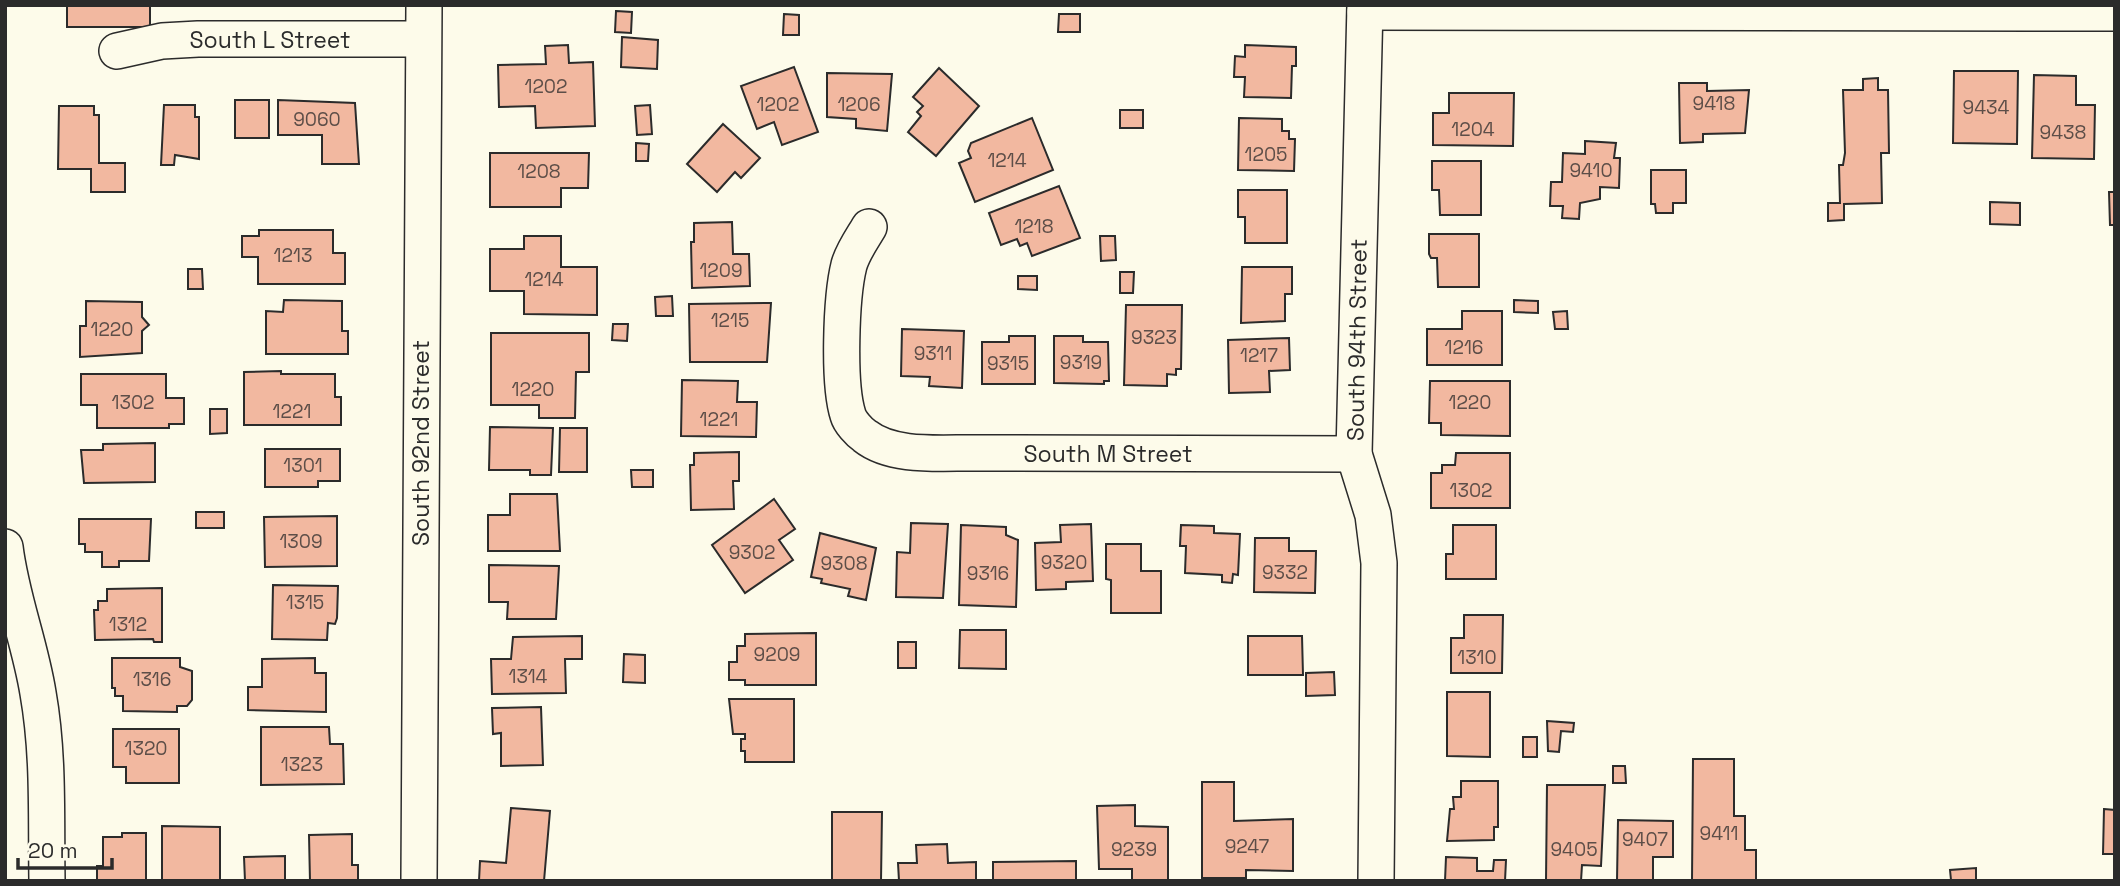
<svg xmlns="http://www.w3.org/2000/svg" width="2120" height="886" font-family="'Space Grotesk',sans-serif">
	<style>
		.building { fill: #f2b8a0; stroke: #2b2b2b; stroke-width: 2 }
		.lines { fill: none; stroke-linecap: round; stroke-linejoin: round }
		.minor-casing { stroke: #2b2b2b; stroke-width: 38 }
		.minor { stroke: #fdfbea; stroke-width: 35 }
		.labels { text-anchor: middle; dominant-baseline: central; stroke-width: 5; stroke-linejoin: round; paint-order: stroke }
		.number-label { font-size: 19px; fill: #5d4e48 }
		.street-label { font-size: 23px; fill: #2b2b2b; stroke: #fdfbea }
	</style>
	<rect width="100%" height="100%" fill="#fdfbea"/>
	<!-- building -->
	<g class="building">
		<rect x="67" y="5" width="83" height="22"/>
		<polygon points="616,11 632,12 631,33 615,32"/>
		<polygon points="784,14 799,15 799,35 783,35"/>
		<polygon points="1059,14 1080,14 1080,32 1058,32"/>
		<polygon points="622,37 658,40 657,69 621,67"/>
		<polygon points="568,45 569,63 593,62 595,126 536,128 535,106 499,107 498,65 546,64 545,46"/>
		<polygon points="1245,45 1296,47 1296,66 1292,66 1291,98 1244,97 1245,77 1234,77 1235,56 1245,57"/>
		<polygon points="794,67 818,132 782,145 774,122 757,129 741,86"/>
		<polygon points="939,68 979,106 936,156 908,132 921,116 917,112 923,106 913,97"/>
		<polygon points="1954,71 2018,71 2017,144 1953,143"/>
		<polygon points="827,73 892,74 887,131 856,128 856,119 827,117"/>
		<polygon points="2034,75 2076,76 2076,105 2095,105 2094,159 2032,158"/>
		<polygon points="1878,78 1878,90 1888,90 1889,153 1881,153 1882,203 1844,204 1844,220 1828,221 1828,203 1840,203 1839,165 1843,165 1845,153 1843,90 1863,90 1863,79"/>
		<polygon points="1679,83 1707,83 1707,91 1749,90 1745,133 1703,134 1703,142 1680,143"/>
		<polygon points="1449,93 1514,93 1513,146 1433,145 1433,113 1449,113"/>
		<rect x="235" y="100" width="34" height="38"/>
		<polygon points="278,100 355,103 359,164 322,164 322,135 278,135"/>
		<polygon points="164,105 195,105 195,117 199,117 199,159 175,155 174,165 161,165"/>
		<polygon points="650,105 652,134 637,135 635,106"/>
		<polygon points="59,106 94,106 94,115 99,115 99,163 125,163 125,192 91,192 91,169 58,169"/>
		<rect x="1120" y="110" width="23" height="18"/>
		<polygon points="1032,118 1053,170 975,202 959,163 971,158 968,151 971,143"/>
		<polygon points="1239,118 1282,119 1282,131 1289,131 1289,139 1295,139 1294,171 1238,170"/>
		<polygon points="723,124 760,158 741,178 735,172 717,192 687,164"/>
		<polygon points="1585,141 1616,143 1614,158 1620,158 1619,188 1600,187 1600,199 1580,203 1579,219 1562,218 1563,206 1550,206 1551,182 1562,182 1563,153 1585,154"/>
		<polygon points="636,143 649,144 648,161 636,161"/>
		<polygon points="490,153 589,153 588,188 561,188 561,207 490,207"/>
		<polygon points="1432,161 1481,161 1481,215 1440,215 1439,190 1432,190"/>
		<polygon points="1651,170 1686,170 1686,203 1673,203 1673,213 1656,213 1655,204 1651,204"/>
		<polygon points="1059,186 1080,238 1032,256 1027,243 1020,246 1017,239 1001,245 989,213"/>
		<polygon points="1238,190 1287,190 1287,243 1245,243 1245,217 1238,217"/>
		<polygon points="2109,192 2115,192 2115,225 2110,225"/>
		<polygon points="1990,202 2020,203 2020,225 1990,224"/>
		<polygon points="732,222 733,254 749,254 750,286 692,288 691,242 694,242 694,223"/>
		<polygon points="259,230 333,230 333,253 345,253 345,284 258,284 258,257 242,257 242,236 259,236"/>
		<polygon points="1429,234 1479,234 1479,287 1438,287 1437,258 1431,258 1429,254"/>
		<polygon points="524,236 561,236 561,267 597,267 597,315 524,314 524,291 490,291 490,249 524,249"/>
		<polygon points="1100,236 1115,236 1116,260 1101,261"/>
		<polygon points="1242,267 1292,267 1292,294 1285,294 1285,321 1241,323"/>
		<polygon points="188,269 202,269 203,289 188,289"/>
		<polygon points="1120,272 1134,272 1133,293 1120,293"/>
		<polygon points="1018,276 1037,276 1037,290 1018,289"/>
		<polygon points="672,296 673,316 656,316 655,297"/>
		<polygon points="284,300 342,301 342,331 348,331 348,354 266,354 266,311 283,312"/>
		<polygon points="1514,300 1538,301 1538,313 1514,312"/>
		<polygon points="86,301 142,302 142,317 149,325 142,331 142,353 80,357 80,326 86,326"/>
		<polygon points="771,303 767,362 690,362 689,304"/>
		<polygon points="1126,305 1182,305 1181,369 1176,369 1176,375 1167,374 1167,386 1124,385"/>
		<polygon points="1462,311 1502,311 1502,365 1427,365 1427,329 1462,329"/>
		<polygon points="1567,311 1568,329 1555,329 1553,312"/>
		<polygon points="613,324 628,324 627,341 612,340"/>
		<polygon points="902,329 964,331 962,388 929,386 930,377 901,376"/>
		<polygon points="491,333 589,333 589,372 576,372 575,418 539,418 539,405 491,405"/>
		<polygon points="1009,336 1035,336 1035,384 982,384 982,342 1009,342"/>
		<polygon points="1054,336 1083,336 1083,342 1108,342 1109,381 1104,381 1104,384 1054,383"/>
		<polygon points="1289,338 1290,370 1269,371 1270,392 1229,393 1228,340"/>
		<polygon points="281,371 281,374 335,374 335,397 341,397 341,425 244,425 244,372"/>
		<polygon points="81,374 166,374 166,398 184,398 184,424 169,424 169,428 97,428 97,405 81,405"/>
		<polygon points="682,380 738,381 737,402 757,402 756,437 681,436"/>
		<polygon points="1430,381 1510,381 1510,436 1441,435 1441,423 1429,423"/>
		<polygon points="210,409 227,409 227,433 210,434"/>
		<polygon points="490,427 553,428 551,475 530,475 530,470 489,470"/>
		<polygon points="560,428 587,428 587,472 559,472"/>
		<polygon points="155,443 155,482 84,483 81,450 103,450 103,444"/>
		<polygon points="265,449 340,449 340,481 318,481 318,487 265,487"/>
		<polygon points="739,452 739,481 733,481 734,509 691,510 690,465 694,465 694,453"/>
		<polygon points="1456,453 1510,453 1510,508 1431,508 1431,473 1442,473 1442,465 1455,465"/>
		<polygon points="631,470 653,470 653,487 632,487"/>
		<polygon points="510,494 557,494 560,551 488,551 488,515 510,515"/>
		<polygon points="774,499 795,529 779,540 793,560 745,593 712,545"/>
		<rect x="196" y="512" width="28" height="16"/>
		<polygon points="337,516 337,566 265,567 264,517"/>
		<polygon points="79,519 151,519 149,561 119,561 119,567 102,567 102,552 85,552 85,544 79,544"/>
		<polygon points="911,523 948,524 943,598 896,597 897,552 910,553"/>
		<polygon points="1091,524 1093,581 1066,582 1066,589 1036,590 1035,543 1061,542 1060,525"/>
		<polygon points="961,525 1006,527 1006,535 1018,540 1016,607 959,605"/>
		<polygon points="1181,525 1214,526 1214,533 1240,534 1238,575 1233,574 1232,583 1222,582 1222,575 1185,573 1186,546 1180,546"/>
		<polygon points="1453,525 1496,525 1496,579 1446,579 1446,554 1453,554"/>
		<polygon points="820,533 876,548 866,600 848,596 850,589 821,583 822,579 811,577"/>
		<polygon points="1255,538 1289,538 1289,551 1316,551 1315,593 1254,592"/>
		<polygon points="1106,544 1141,544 1141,571 1161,571 1161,613 1111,613 1111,580 1106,579"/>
		<polygon points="489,565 559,566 556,619 507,619 508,602 489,602"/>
		<polygon points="273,585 338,586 337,618 335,624 328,623 327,640 272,639"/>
		<polygon points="162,588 162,642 154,642 153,639 95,640 94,610 98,610 98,601 107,601 107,589"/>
		<polygon points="1464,615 1503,615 1502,673 1451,673 1451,638 1464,638"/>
		<polygon points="960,630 1006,630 1006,669 959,668"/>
		<polygon points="816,633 816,685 745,685 745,680 729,680 729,662 737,662 737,646 745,646 745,634"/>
		<polygon points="582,636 582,659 565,659 566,693 492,694 491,659 511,659 513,637"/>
		<polygon points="1248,636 1302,636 1303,675 1248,675"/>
		<rect x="898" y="642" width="18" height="26"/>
		<polygon points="624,654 645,655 645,683 623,682"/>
		<polygon points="112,658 180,658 180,667 192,671 192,700 187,706 177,706 177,712 123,711 123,696 115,696 115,688 112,688"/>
		<polygon points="315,658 315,673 326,673 326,712 248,710 248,687 262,687 262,659"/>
		<polygon points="1334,672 1335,695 1306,696 1306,673"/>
		<polygon points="1447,692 1490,692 1490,757 1447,756"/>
		<polygon points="729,699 794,699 794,762 745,762 745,751 741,751 741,739 745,739 745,734 733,734"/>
		<polygon points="541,707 543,765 501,766 501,733 493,734 492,708"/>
		<polygon points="1547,721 1574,723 1573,732 1561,731 1559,752 1548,751"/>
		<polygon points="261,727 329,727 330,744 343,744 344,784 261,785"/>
		<polygon points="113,729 179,729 179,783 126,783 126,767 113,767"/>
		<rect x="1523" y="737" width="14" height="20"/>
		<polygon points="1693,759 1734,759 1734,816 1745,816 1745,850 1756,850 1756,881 1692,881"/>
		<polygon points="1613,766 1625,766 1626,783 1613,783"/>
		<polygon points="1461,781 1498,781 1498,827 1494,827 1494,840 1447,841 1450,809 1454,809 1453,797 1461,797"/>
		<polygon points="1202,782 1234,782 1234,821 1293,819 1293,871 1246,870 1246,878 1202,878"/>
		<polygon points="1547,785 1605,785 1601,866 1582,865 1581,881 1546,881"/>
		<polygon points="1135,805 1135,826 1168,827 1168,881 1132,881 1132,869 1099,869 1097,806"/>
		<polygon points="511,808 550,811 544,881 479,881 480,861 506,863"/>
		<polygon points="2104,809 2115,810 2115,854 2103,854"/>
		<polygon points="832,812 882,812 881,881 832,881"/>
		<polygon points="1618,820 1673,821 1673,857 1653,857 1653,881 1617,881"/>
		<polygon points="162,826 220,827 220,881 162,881"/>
		<polygon points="122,833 146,833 146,881 97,881 97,866 103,866 103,837 122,837"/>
		<polygon points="352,834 352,865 358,865 358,881 310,881 309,835"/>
		<polygon points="947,844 948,863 976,862 976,881 899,881 898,863 917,863 916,845"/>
		<polygon points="285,856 285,881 245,881 244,857"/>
		<polygon points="1446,857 1477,858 1477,871 1493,871 1494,860 1506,860 1505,881 1445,881"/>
		<polygon points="1076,861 1076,881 993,881 993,862"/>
		<polygon points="1976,868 1976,881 1941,881 1951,880 1950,870"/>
	</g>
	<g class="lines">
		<!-- minor casing -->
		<g class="minor-casing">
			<g id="minor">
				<polyline points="1365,5 1354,454 1373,515 1379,563 1376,881"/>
				<polyline points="1365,12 2115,13"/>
				<polyline points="117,51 162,41 198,39 423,39"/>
				<path d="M869,227C862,239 853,251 849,265C841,297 838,384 848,415C850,422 859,432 865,436C894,459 945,452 981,453L1354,454"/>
				<path d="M5,547C11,597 30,643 38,693C49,755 46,818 47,881"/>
				<polyline points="419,881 424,5"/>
			</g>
		</g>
		<!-- minor -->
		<use href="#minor" class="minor"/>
	</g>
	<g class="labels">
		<!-- number labels -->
		<g class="number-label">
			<text x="546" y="86">1202</text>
			<text x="1714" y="103">9418</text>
			<text x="778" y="104">1202</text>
			<text x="859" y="104">1206</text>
			<text x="1986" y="107">9434</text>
			<text x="317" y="119">9060</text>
			<text x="1473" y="129">1204</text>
			<text x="2063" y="132">9438</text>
			<text x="1266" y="154">1205</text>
			<text x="1007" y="160">1214</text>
			<text x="1591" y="170">9410</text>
			<text x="539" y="171">1208</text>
			<text x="1034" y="226">1218</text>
			<text x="293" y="255">1213</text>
			<text x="721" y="270">1209</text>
			<text x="544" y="279">1214</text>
			<text x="730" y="320">1215</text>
			<text x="112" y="329">1220</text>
			<text x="1154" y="337">9323</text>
			<text x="1464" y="347">1216</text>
			<text x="933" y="353">9311</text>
			<text x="1259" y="355">1217</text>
			<text x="1081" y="362">9319</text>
			<text x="1008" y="363">9315</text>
			<text x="533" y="389">1220</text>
			<text x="133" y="402">1302</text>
			<text x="1470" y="402">1220</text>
			<text x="292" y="411">1221</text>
			<text x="719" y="419">1221</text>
			<text x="303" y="465">1301</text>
			<text x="1471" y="490">1302</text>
			<text x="301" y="541">1309</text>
			<text x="752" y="552">9302</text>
			<text x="1064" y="562">9320</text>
			<text x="844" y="563">9308</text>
			<text x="1285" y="572">9332</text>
			<text x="988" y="573">9316</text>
			<text x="305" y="602">1315</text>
			<text x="128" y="624">1312</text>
			<text x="777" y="654">9209</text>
			<text x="1477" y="657">1310</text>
			<text x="528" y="676">1314</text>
			<text x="152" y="679">1316</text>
			<text x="146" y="748">1320</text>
			<text x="302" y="764">1323</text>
			<text x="1719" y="833">9411</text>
			<text x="1645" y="839">9407</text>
			<text x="1247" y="846">9247</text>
			<text x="1134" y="849">9239</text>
			<text x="1574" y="849">9405</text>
		</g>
		<!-- street labels -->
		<g class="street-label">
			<text x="270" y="40">South L Street</text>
			<text transform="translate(1357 340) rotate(-89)">South 94th Street</text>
			<text transform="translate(421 443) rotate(-90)">South 92nd Street</text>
			<text x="1108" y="454">South M Street</text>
		</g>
	</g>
	<!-- border -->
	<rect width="2120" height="886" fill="none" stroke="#2b2b2b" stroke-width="14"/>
	<!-- scale -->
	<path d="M18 858v10h94v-10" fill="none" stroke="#2b2b2b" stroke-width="3.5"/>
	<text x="28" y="858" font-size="21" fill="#2b2b2b" stroke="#fdfbea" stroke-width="5" paint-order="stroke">20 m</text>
</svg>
